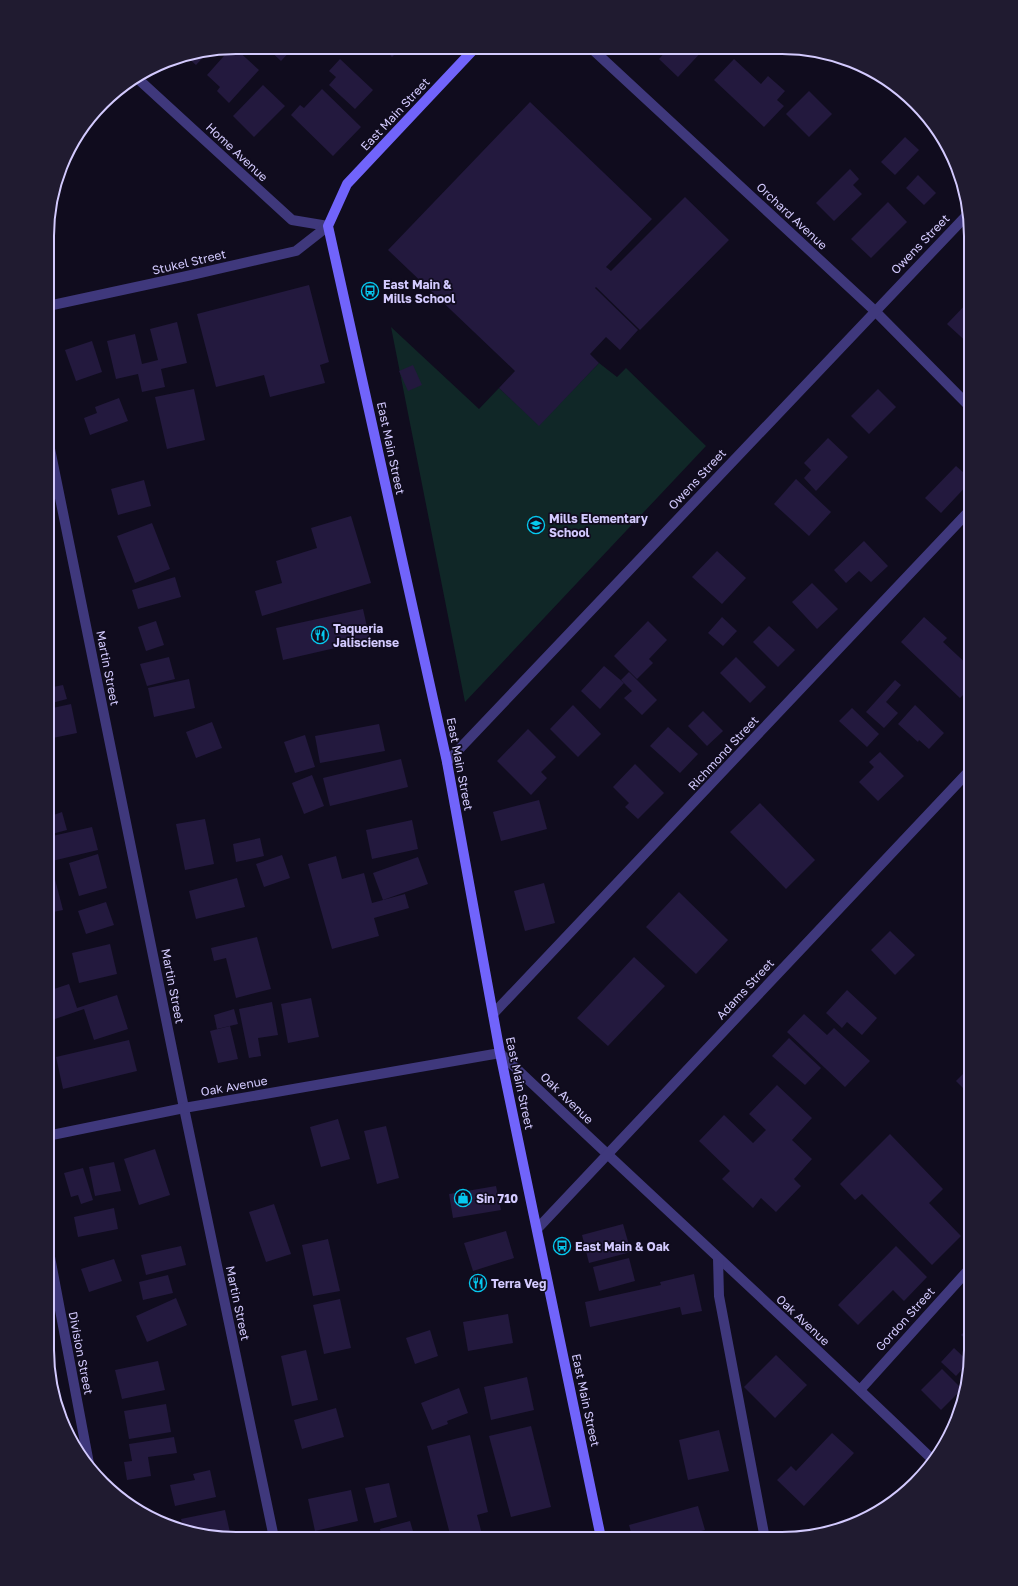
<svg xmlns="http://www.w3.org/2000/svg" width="1018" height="1586" font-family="'Golos Text',sans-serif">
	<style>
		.green { fill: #102727 }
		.building { fill: #23193e }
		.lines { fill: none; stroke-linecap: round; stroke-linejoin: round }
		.street { stroke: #3f387c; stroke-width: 10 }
		.secondary { stroke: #7164fb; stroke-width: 10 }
		.labels { text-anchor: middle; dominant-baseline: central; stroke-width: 3.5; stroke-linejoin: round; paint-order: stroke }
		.street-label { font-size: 12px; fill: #d3cafe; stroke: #100c1e }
		.poi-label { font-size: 12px; font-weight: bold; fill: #d3cafe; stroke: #100c1e; text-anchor: start }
		.rim { fill: none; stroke: #d3cafe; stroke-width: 2 }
	</style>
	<rect width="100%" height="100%" fill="#100c1e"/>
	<!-- green -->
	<polygon class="green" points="391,327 479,409 499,388 539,425 599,363 617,377 626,368 706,446 465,702"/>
	<!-- building -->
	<g class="building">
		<polygon points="234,47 259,70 229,103 217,91 220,87 207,75 231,48"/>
		<polygon points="266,47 294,47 281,61"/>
		<polygon points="383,47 402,47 392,57"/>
		<polygon points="669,48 705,48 678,77 659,59"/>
		<polygon points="207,53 196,65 187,57"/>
		<polygon points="340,59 373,90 355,109 329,85 336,77 329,71"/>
		<polygon points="734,59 761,84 768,76 785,91 777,100 784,106 764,127 714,80"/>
		<polygon points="263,85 285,106 254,137 233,116"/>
		<polygon points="322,89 361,127 333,156 291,115 300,105 304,108"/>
		<polygon points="809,91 832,114 809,137 786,114"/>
		<polygon points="530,102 652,219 606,267 611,271 685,197 729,240 640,330 596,287 595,288 638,330 620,350 606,337 590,354 599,363 539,426 499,388 515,371 388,250"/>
		<polygon points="905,137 919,150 895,175 881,162"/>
		<polygon points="850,169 859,179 853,185 862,194 834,221 816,203"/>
		<polygon points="918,175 936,193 924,205 906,188"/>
		<polygon points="888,202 907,222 871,258 851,239"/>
		<polygon points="309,285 329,362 320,365 325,383 270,397 264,375 216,387 197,314"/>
		<polygon points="971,299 971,346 947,324"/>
		<polygon points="177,322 187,363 161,369 165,387 142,392 138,374 116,379 107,341 135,334 142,364 158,360 150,329"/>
		<polygon points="92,341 102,372 76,381 65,350"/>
		<polygon points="413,365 422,385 408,391 399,371"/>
		<polygon points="194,389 205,440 167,449 155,397"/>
		<polygon points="878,389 896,407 869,434 851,416"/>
		<polygon points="119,398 128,421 90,435 84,418 97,413 95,407"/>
		<polygon points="828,438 848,457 816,491 804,478 811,470 804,463"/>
		<polygon points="956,466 971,479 971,481 941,513 925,498"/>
		<polygon points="796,479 831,512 809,536 774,504"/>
		<polygon points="144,480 151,506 118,515 111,489"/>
		<polygon points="351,516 371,583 262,616 255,591 282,583 276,561 317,548 311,528"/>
		<polygon points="152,523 170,569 135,583 117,536"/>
		<polygon points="864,541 888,566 871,582 859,571 846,583 834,570"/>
		<polygon points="717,551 746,578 722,604 692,577"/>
		<polygon points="175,577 181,597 138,609 132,590"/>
		<polygon points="812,583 838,609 817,629 792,602"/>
		<polygon points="363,609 370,640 283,660 276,628"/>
		<polygon points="722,617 737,631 723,646 708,633"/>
		<polygon points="924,617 947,638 943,642 971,668 971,687 960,698 901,642"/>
		<polygon points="156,621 164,645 146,651 138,627"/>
		<polygon points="648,621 667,640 649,659 653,663 637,679 614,656"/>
		<polygon points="769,626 795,650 778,667 753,642"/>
		<polygon points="48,655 49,655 55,675 48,677"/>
		<polygon points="169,657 175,679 147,686 140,664"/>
		<polygon points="736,657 766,687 750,703 720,673"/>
		<polygon points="604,666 624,683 600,709 581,691"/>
		<polygon points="629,672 657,700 642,715 624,698 632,691 621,680"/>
		<polygon points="189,679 195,708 154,717 148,688"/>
		<polygon points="895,680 901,685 886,702 898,713 884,728 866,712"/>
		<polygon points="63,685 67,699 48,704 48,688"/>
		<polygon points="71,704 77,733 48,739 48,709"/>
		<polygon points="573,705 601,734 578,757 550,729"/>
		<polygon points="915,705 944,733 929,749 919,740 918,742 898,724"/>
		<polygon points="852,708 879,734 867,747 839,721"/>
		<polygon points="703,711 723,731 707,746 688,726"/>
		<polygon points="212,722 222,748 196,758 186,732"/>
		<polygon points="379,724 385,751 320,763 315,736"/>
		<polygon points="668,727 698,754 680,773 650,746"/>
		<polygon points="528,729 556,757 541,772 547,778 531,795 497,761"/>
		<polygon points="305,735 315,767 295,773 284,742"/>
		<polygon points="880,752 904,776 878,801 859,782 874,767 869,762"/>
		<polygon points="401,759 408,787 330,806 323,778"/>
		<polygon points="635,764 664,793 638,819 625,807 629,803 613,787"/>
		<polygon points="312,775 324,806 304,814 292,783"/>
		<polygon points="539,800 547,829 501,841 493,812"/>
		<polygon points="760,803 815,860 786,889 730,832"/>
		<polygon points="62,812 67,830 48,835 48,817"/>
		<polygon points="205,819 214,864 185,870 176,824"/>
		<polygon points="412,820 418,849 372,859 366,830"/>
		<polygon points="92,827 98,850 52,861 48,844 48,837"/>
		<polygon points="260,838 264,856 236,862 233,844"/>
		<polygon points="98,854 107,888 79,896 69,863"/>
		<polygon points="282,855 290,878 264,887 256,864"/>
		<polygon points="336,856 342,879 364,873 372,903 405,894 409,908 374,918 379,936 332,949 308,864"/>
		<polygon points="418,857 428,884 383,900 373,873"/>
		<polygon points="51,864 63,910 48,913 48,865"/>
		<polygon points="237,878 245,907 196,919 189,891"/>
		<polygon points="544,883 555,923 525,931 514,891"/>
		<polygon points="679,892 728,940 696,974 646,927"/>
		<polygon points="106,902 114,925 86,934 78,911"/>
		<polygon points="890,931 915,955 895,975 871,950"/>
		<polygon points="257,937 271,989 236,998 226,958 214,961 211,948"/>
		<polygon points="110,944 117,974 79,983 72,953"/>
		<polygon points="634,957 665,986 608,1046 577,1018"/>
		<polygon points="69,984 77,1008 117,995 128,1029 94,1040 84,1009 55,1019 48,991"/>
		<polygon points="847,990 877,1018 862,1035 847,1022 842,1028 826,1013"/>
		<polygon points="311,998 319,1037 288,1043 281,1004"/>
		<polygon points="272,1002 278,1035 258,1038 261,1056 249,1058 239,1009"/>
		<polygon points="234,1009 238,1024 217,1029 214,1015"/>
		<polygon points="804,1014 827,1035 834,1028 870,1061 845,1087 787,1032"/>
		<polygon points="230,1026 238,1059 218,1063 210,1031"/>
		<polygon points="789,1038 821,1068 805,1085 772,1056"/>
		<polygon points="129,1040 137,1071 63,1089 56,1057"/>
		<polygon points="971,1066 971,1096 956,1081"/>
		<polygon points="777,1085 812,1118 792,1140 812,1159 794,1179 801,1186 776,1212 761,1198 753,1208 722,1179 730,1171 699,1141 724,1115 753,1143 766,1130 749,1114"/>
		<polygon points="338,1119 350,1159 321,1167 310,1127"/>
		<polygon points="386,1126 399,1178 377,1184 364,1131"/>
		<polygon points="890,1134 943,1189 929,1203 961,1236 932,1265 862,1194 855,1200 840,1184"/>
		<polygon points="155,1149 170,1195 139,1205 124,1159"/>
		<polygon points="114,1162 121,1191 95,1196 89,1167"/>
		<polygon points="83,1168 93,1200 81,1204 78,1195 71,1197 64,1173"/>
		<polygon points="496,1186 501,1210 453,1218 449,1194"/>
		<polygon points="274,1204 291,1254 266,1262 249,1212"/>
		<polygon points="114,1208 118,1229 78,1237 74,1217"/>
		<polygon points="623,1224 631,1252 589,1263 582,1235"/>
		<polygon points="506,1231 514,1258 473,1271 464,1243"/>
		<polygon points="328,1239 340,1291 313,1296 302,1245"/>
		<polygon points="181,1246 186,1265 146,1275 141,1255"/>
		<polygon points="896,1246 927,1277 904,1301 893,1290 858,1325 838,1305"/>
		<polygon points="629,1258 635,1281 599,1291 593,1267"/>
		<polygon points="114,1259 122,1281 89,1292 81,1269"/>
		<polygon points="694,1274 702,1311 682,1315 680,1307 590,1327 585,1302 661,1285 660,1282"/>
		<polygon points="168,1275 173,1293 143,1300 139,1282"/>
		<polygon points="176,1298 187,1325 147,1342 136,1316"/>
		<polygon points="340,1299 351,1348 324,1354 313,1305"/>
		<polygon points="508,1314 513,1343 468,1351 463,1322"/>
		<polygon points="971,1325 971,1344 961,1335"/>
		<polygon points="430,1330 438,1356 415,1364 406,1338"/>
		<polygon points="954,1348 969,1362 956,1376 941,1362"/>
		<polygon points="306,1350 318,1400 292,1406 281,1356"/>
		<polygon points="776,1355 807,1385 775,1418 744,1387"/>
		<polygon points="158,1361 165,1390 122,1399 115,1370"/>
		<polygon points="942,1369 962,1389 941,1410 921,1390"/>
		<polygon points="527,1377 534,1410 491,1420 484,1387"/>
		<polygon points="459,1388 468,1413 447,1421 448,1424 432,1430 421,1403"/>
		<polygon points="166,1404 171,1432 129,1439 124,1411"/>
		<polygon points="336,1408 344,1437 302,1449 294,1420"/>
		<polygon points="531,1426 551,1507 511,1517 489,1436"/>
		<polygon points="719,1430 729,1471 688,1480 679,1440"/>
		<polygon points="832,1433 854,1453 804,1506 777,1480 791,1466 796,1471"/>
		<polygon points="470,1435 488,1512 477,1515 483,1538 451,1538 427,1446"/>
		<polygon points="174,1437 177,1453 148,1457 151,1476 127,1480 124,1462 132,1461 129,1444"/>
		<polygon points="210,1470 216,1497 175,1506 170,1485 195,1480 193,1474"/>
		<polygon points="389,1483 397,1517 374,1523 365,1488"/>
		<polygon points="351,1490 358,1521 315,1531 308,1499"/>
		<polygon points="698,1506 705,1530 673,1539 633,1539 629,1525"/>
		<polygon points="225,1510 231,1537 212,1537 184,1530 181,1519"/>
		<polygon points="410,1521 415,1538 382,1538 380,1529"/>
	</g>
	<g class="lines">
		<!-- street -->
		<g class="street">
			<polyline points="591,48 875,311 971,408"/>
			<polyline points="137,78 292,220 328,226"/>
			<polyline points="48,306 187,276 296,251 328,226"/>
			<polyline points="48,439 184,1108 274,1538"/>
			<polyline points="447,762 967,215"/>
			<polyline points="493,1014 971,509"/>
			<path d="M47,1136L184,1108L500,1053C644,1190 791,1323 934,1461"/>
			<polyline points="538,1228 971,769"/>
			<polyline points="47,1241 90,1469"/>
			<polyline points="718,1258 719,1296 765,1539"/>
			<polyline points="860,1390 971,1267"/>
		</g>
		<!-- secondary -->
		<polyline class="secondary" points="475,48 347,184 328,226 447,762 500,1053 601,1538"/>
	</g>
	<!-- icons -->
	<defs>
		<g id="bus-ring" transform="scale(0.9)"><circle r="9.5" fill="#100c1e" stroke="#06c8ee" stroke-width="1.5"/><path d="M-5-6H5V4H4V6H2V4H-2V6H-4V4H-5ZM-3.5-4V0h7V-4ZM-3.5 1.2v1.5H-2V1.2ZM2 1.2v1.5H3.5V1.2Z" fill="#06c8ee"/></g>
		<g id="school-ring" transform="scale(0.9)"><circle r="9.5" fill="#100c1e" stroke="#06c8ee" stroke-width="1.5"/><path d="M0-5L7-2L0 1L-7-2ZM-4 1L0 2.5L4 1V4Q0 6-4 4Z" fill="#06c8ee"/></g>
		<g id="restaurant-ring" transform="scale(0.9)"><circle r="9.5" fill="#100c1e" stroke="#06c8ee" stroke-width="1.5"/><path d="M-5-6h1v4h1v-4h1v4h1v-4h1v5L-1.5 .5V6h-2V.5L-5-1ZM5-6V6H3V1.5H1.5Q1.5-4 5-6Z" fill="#06c8ee"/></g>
		<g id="shop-ring" transform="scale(0.9)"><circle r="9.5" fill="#100c1e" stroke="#06c8ee" stroke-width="1.5"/><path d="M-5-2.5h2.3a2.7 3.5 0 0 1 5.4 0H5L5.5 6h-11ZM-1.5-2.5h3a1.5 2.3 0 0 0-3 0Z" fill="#06c8ee"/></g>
	</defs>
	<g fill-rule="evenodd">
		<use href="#bus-ring" x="370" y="291"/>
		<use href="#school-ring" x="536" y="525"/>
		<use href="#restaurant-ring" x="320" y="635"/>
		<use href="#shop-ring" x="463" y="1198"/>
		<use href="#bus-ring" x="562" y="1246"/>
		<use href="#restaurant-ring" x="478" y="1283"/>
	</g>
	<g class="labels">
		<!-- street labels -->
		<g class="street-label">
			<text transform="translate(395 114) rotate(-47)">East Main Street</text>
			<text transform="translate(237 152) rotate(43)">Home Avenue</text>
			<text transform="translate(792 216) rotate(43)">Orchard Avenue</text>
			<text transform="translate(920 244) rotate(-46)">Owens Street</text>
			<text transform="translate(189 262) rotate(-13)">Stukel Street</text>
			<text transform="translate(391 448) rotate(78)">East Main Street</text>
			<text transform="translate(697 479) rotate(-47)">Owens Street</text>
			<text transform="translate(108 668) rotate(79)">Martin Street</text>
			<text transform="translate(723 753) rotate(-47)">Richmond Street</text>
			<text transform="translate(460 764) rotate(79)">East Main Street</text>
			<text transform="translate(173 986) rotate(79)">Martin Street</text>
			<text transform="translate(745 989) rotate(-47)">Adams Street</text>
			<text transform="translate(520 1083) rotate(78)">East Main Street</text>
			<text transform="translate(234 1086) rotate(-10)">Oak Avenue</text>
			<text transform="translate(567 1098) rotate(44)">Oak Avenue</text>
			<text transform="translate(238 1303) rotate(78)">Martin Street</text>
			<text transform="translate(905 1319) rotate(-48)">Gordon Street</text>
			<text transform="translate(803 1320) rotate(43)">Oak Avenue</text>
			<text transform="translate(81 1353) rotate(79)">Division Street</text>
			<text transform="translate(586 1400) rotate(78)">East Main Street</text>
		</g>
		<!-- poi labels -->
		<g class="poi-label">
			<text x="383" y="284">East Main &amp;<tspan x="383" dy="14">Mills School</tspan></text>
			<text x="549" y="518">Mills Elementary<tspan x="549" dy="14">School</tspan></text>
			<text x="333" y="628">Taqueria<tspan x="333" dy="14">Jalisciense</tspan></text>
			<text x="476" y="1198">Sin 710</text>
			<text x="575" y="1246">East Main &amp; Oak</text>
			<text x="491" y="1283">Terra Veg</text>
		</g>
	</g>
	<!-- crop -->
	<path d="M0 0H1018V1586H0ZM236 54H782A182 182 0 0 1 964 236V1350A182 182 0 0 1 782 1532H236A182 182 0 0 1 54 1350V236A182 182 0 0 1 236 54Z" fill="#201b30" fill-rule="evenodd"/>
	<path class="rim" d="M236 54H782A182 182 0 0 1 964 236V1350A182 182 0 0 1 782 1532H236A182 182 0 0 1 54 1350V236A182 182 0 0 1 236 54Z"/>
</svg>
